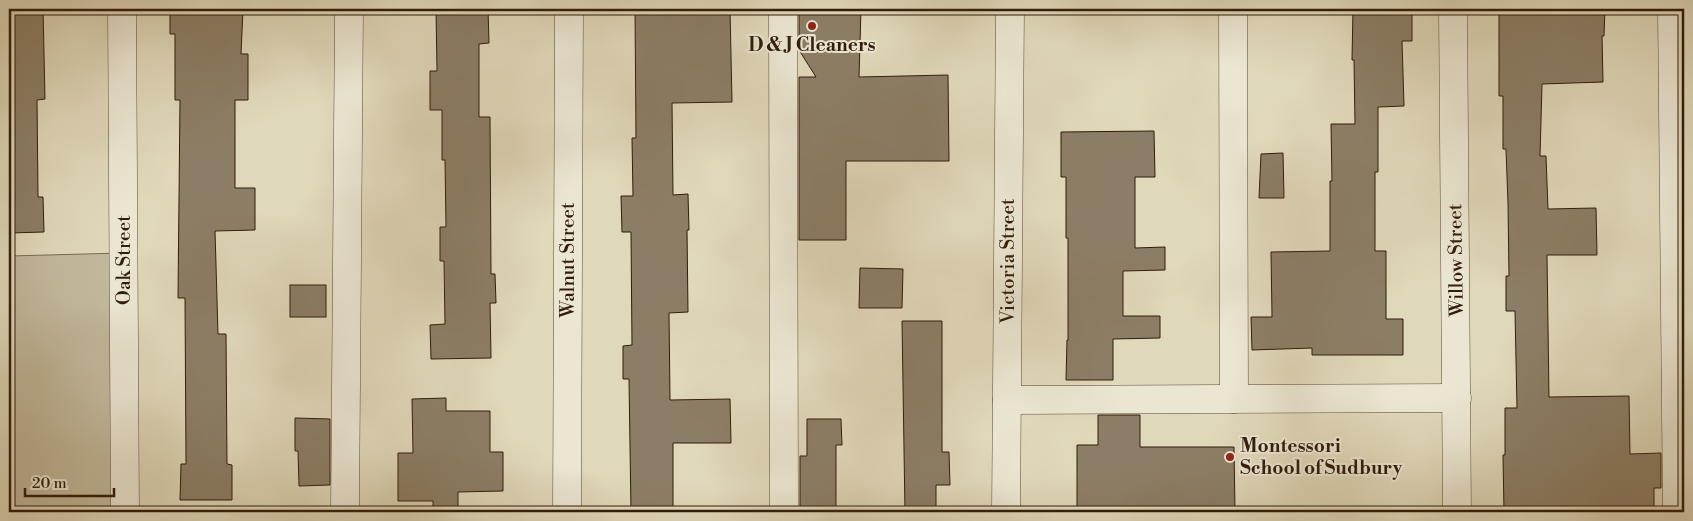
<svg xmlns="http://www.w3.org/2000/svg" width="1693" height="521" font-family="'Libre Bodoni',serif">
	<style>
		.green { fill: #c2b89c; stroke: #796a53 }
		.building { fill: #8c7e66; stroke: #301d0a }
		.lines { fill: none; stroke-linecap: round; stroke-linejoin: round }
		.minor-casing { stroke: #5c4c36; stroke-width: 29 }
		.minor { stroke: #ebe6d2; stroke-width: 28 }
		.poi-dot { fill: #8f2418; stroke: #ebe6d2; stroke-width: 2 }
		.labels { text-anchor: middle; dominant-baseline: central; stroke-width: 4; stroke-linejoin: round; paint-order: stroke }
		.poi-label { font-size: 19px; font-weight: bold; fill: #301d0a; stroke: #ebe6d2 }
		.street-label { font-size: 19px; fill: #301d0a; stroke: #ebe6d2 }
	</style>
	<rect width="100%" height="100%" fill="#e0d8ba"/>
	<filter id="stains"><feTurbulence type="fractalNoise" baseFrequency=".004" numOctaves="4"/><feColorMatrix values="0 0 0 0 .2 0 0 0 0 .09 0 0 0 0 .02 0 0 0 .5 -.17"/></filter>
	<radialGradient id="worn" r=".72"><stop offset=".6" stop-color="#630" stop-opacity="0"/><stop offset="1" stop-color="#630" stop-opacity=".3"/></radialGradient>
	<!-- green -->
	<polygon class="green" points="122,253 123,512 9,512 9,256"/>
	<!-- building -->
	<g class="building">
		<polygon points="9,9 43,9 45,99 37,100 38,197 43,197 44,232 9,233"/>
		<polygon points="170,9 243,9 241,54 248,54 248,100 235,100 235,188 255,188 255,230 215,231 218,334 226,334 227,464 232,465 232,500 180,500 181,464 186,464 185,298 178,298 180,100 175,100 175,34 170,34"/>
		<polygon points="436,9 488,9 489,43 479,44 479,117 490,117 491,274 495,274 496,303 490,303 491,358 431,359 430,325 445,324 444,261 440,261 440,227 446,227 445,160 442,160 442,110 430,110 430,71 437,71"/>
		<polygon points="635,9 730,9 732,102 672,103 673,195 688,194 689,230 687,230 688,312 669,313 670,400 730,399 731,443 673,443 673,512 631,512 629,379 623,379 623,346 632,345 631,232 622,232 621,196 633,196 632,138 636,138"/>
		<polygon points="799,9 861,9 859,77 948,75 949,161 846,161 846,240 799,240 799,77 816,77 799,50"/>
		<polygon points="1353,9 1412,9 1412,41 1402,41 1404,106 1378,107 1378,172 1375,172 1375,251 1386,251 1386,319 1403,319 1403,355 1312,355 1312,348 1252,350 1251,317 1272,317 1271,252 1330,251 1330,181 1332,181 1331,124 1355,124 1354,60 1352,60"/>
		<polygon points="1499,9 1605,9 1604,36 1602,36 1603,82 1542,84 1540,156 1546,156 1548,209 1596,208 1597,255 1547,255 1549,397 1629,396 1630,454 1661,453 1661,488 1654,488 1654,512 1504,512 1503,455 1505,455 1505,408 1517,408 1515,311 1506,311 1506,276 1509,276 1508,204 1506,149 1503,149 1503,96 1499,96"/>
		<polygon points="1154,131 1155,177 1135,177 1135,248 1165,247 1165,270 1123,271 1123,316 1160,316 1160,338 1113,339 1113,380 1066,380 1067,340 1068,340 1068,238 1066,238 1066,177 1061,177 1061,132"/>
		<polygon points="1283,153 1284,198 1259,198 1261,154"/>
		<polygon points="860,268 903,269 902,308 859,308"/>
		<rect x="290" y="285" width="36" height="32"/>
		<polygon points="902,321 942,321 942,452 949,452 950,485 936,485 936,512 905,512"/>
		<polygon points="446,398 446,411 490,411 490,452 503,452 503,491 458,492 458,509 433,509 433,501 398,501 398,453 413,453 412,399"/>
		<polygon points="1098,415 1140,415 1140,447 1234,447 1235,512 1077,512 1077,445 1098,445"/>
		<polygon points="295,418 330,419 330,485 299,486 298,451 295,451"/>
		<polygon points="807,419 841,419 842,445 836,445 836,512 800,512 800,456 807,456"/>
	</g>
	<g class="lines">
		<!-- minor casing -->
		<g class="minor-casing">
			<g id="minor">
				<polyline points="122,9 125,512"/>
				<polyline points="783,9 784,512"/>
				<polyline points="1233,9 1234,399"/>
				<polyline points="1453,9 1457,512"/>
				<polyline points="1672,9 1677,512"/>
				<polyline points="1007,400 1457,398"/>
				<polyline points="345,512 349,9"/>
				<polyline points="567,512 569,9"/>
				<polyline points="1006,512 1010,9"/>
			</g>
		</g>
		<!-- minor -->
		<use href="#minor" class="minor"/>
	</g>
	<!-- markers -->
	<g class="poi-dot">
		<circle cx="812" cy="26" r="5"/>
		<circle cx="1230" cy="457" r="5"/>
	</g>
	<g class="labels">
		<!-- poi labels -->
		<g class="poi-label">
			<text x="812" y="45">D &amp; J Cleaners</text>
			<text x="1240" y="446" text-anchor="start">Montessori<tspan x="1240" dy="22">School of Sudbury</tspan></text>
		</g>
		<!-- street labels -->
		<g class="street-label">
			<text transform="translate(124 260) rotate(-90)">Oak Street</text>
			<text transform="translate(568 260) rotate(-90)">Walnut Street</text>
			<text transform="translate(1456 260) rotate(-91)">Willow Street</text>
			<text transform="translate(1008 261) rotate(-90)">Victoria Street</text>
		</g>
	</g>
	<!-- margin -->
	<rect width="1693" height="521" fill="none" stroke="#e0d8ba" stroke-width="30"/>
	<rect x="10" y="10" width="1673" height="501" fill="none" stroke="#301d0a" stroke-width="2.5"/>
	<rect x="15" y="15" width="1663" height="491" fill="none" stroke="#301d0a"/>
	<!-- scale -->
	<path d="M25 488v8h89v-8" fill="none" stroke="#301d0a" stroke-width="2.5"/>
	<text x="32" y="488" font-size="15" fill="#301d0a" stroke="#ebe6d2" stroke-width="4" paint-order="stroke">20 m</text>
	<rect width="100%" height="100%" filter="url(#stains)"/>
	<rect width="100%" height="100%" fill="url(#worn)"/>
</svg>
